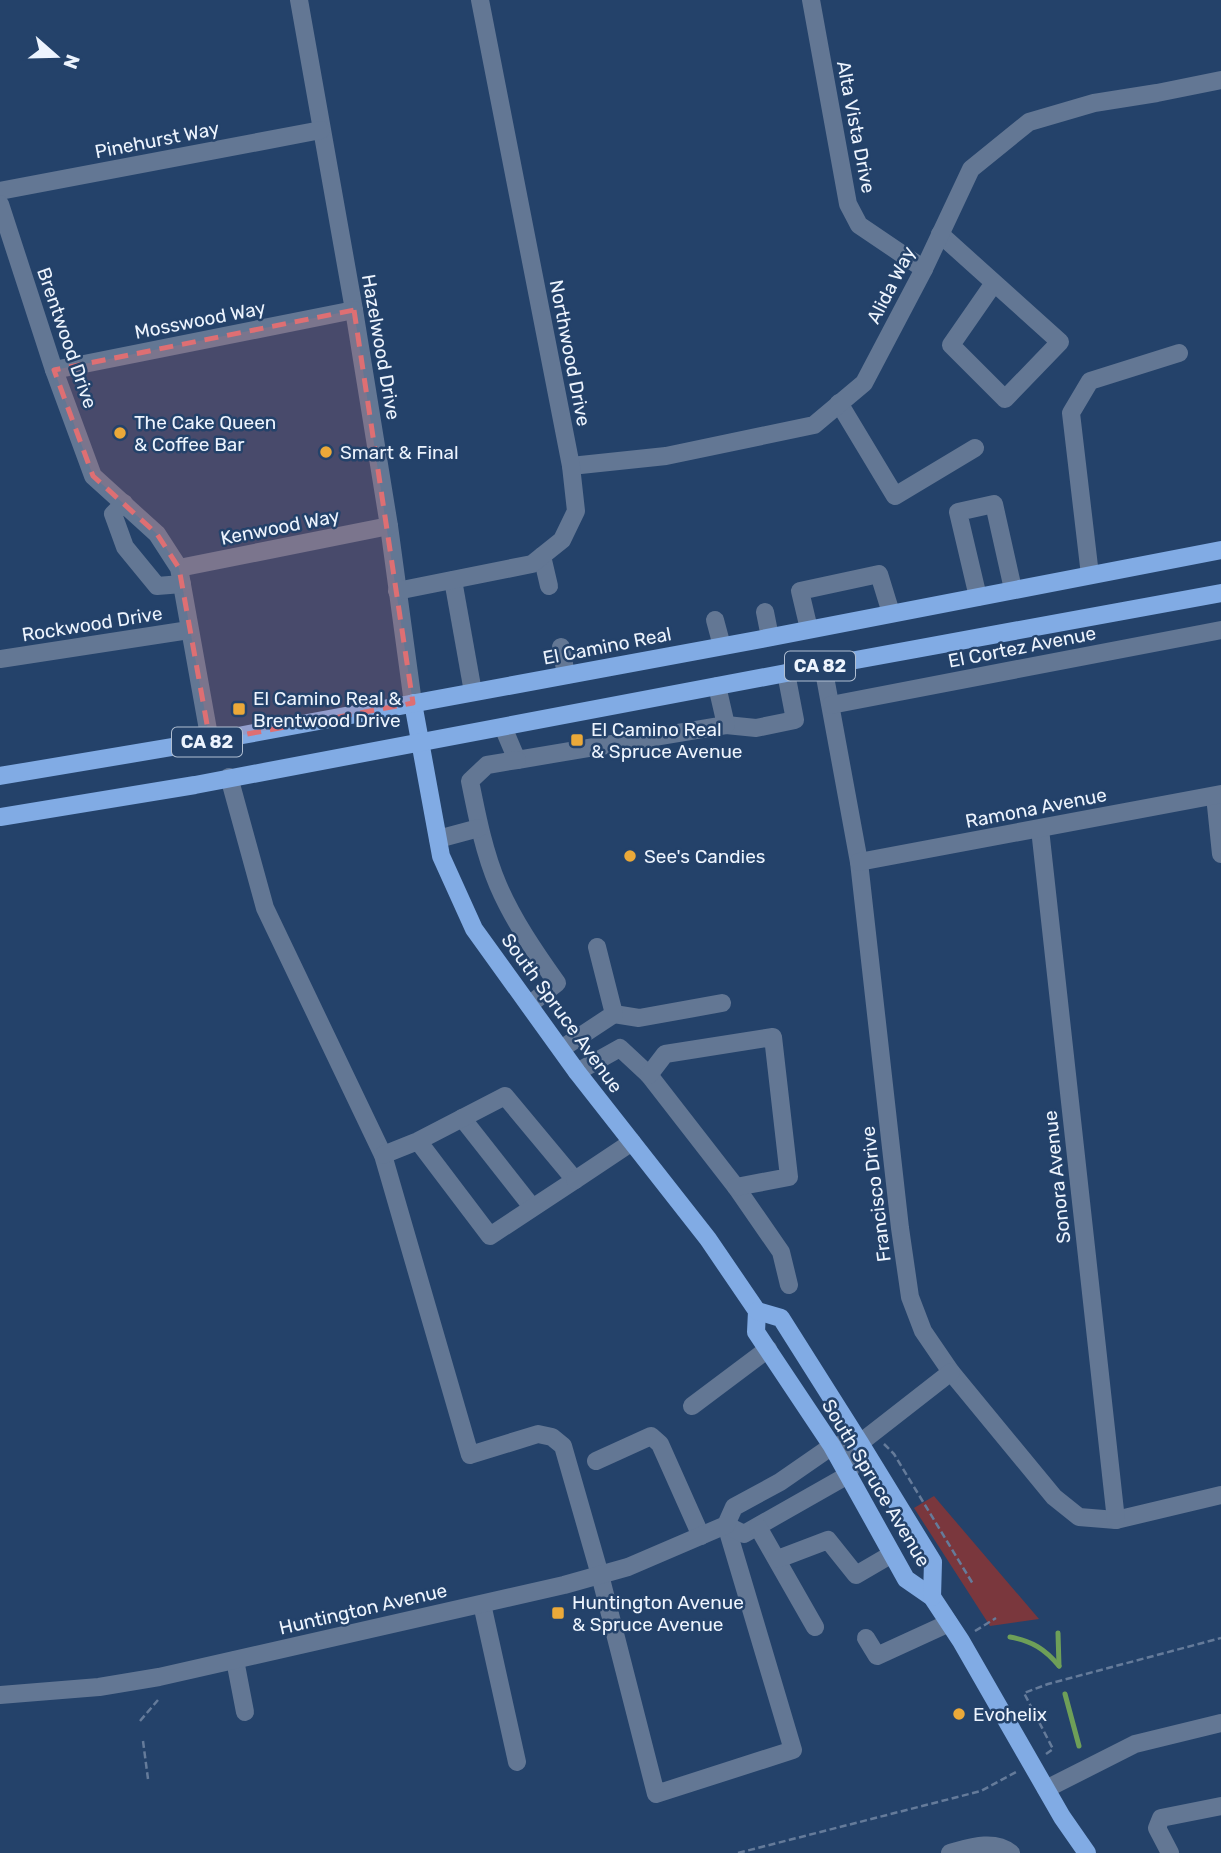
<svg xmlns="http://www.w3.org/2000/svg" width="1221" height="1853" font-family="Rubik,sans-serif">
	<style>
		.green { fill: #7a373d }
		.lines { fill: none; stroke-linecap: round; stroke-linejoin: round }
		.stream { stroke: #6e9f58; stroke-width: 5 }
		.path { stroke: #657b9a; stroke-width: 2.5; stroke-dasharray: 7 3.5; stroke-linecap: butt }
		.minor { stroke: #637794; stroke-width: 18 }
		.major { stroke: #81abe4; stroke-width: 18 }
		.marked { fill: #de6f73; fill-opacity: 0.2; stroke: #de6f73; stroke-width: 5; stroke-dasharray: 14 9; stroke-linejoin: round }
		.poi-dot { fill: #eba939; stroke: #24426a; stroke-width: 2.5 }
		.labels { text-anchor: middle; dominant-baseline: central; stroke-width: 5; stroke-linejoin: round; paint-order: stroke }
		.shield { fill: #24426a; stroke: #b1bfd2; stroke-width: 2 }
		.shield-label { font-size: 18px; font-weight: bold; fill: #edf4fe }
		.street-label { font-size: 19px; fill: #edf4fe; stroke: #24426a }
		.poi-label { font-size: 19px; fill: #edf4fe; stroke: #24426a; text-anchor: start }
	</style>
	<rect width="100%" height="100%" fill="#24426a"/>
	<!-- green -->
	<polygon class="green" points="934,1496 939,1502 1039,1619 990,1626 914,1508"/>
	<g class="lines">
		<!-- stream -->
		<g class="stream">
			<polyline points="1058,1633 1059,1666"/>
			<path d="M1010,1637C1032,1641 1045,1649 1059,1666"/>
			<polyline points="1065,1694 1079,1746"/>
		</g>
		<!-- path -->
		<g class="path">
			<polyline points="884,1444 894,1454 973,1584"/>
			<polyline points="975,1631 996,1618"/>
			<polyline points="140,1721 158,1700"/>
			<polyline points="143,1741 148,1779"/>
			<polyline points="1046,1754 1053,1749 1024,1693 1048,1684 1221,1638"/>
			<polyline points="738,1853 981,1791 1016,1772"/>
		</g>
		<!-- minor -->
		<g class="minor">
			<polyline points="299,0 354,310 389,526 413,703"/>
			<polyline points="811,0 848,204 859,225 924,269"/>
			<polyline points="0,191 321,130"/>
			<polyline points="0,204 54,370 93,476 157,534 179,568 210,741"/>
			<path d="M940,234C980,270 1020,306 1060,342L1005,399L951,345L994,283"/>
			<polyline points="54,370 354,310"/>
			<polyline points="839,403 895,496 975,448"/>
			<polyline points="571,466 666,456 814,425 864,383 924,269 971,169 1029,122 1094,103 1157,93 1221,80"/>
			<polyline points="124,503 113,514 125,547 157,586 182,584"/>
			<polyline points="542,556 549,586"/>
			<polyline points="179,568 389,526"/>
			<polyline points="1090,575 1071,413 1090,381 1179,353"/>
			<polyline points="453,580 473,692"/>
			<polyline points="397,591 532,564 562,540 576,511 571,466 480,0"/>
			<polyline points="978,597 958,512 994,504 1013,589"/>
			<polyline points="765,612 770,637"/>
			<polyline points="715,620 722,646"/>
			<polyline points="809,629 800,591 879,574 891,613"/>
			<polyline points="561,647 566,675"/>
			<polyline points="0,659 189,630"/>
			<polyline points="823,666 859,862 900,1228 910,1297 923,1331 951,1372 1054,1497 1079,1517 1116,1520 1221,1495"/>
			<polyline points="831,705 1221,630"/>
			<polyline points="726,725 756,728 795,720 786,673"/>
			<polyline points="503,727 517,760 726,725 717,686"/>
			<path d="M517,760L487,765L470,781C477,816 484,852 498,885C513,920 535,952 557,983L529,1005"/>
			<polyline points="229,777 265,908 383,1155 470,1455 538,1434 552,1437 563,1446 600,1575 656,1794 793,1750 726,1525"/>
			<polyline points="1215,796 1221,854"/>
			<polyline points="1040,829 1116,1520"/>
			<polyline points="438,839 479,828"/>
			<polyline points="859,862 1221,794"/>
			<polyline points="614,1014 639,1018 722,1003"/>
			<polyline points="561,1049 614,1014 597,947"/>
			<polyline points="577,1072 620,1048 649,1075 736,1187 781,1252 789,1285"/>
			<polyline points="649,1075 665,1054 773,1037 789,1177 736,1187"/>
			<polyline points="462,1118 532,1207"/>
			<polyline points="383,1155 418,1141 505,1096 575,1180 490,1236 418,1141"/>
			<polyline points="575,1180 632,1142"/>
			<polyline points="692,1406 768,1349"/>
			<polyline points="596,1461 651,1436 660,1444 701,1536"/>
			<polyline points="726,1525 744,1534 848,1475 860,1443 951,1372"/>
			<polyline points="758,1527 815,1627"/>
			<polyline points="778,1559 828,1540 856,1575 892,1554"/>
			<polyline points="482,1604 517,1762"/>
			<polyline points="866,1638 877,1656 949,1623"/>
			<polyline points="235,1660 245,1712"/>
			<polyline points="0,1695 99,1687 159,1677 564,1585 628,1567 726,1525 734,1507 780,1482 832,1446 860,1443"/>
			<polyline points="1046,1789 1135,1744 1221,1723"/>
			<path d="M950,1853C969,1848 993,1839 1011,1853"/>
			<polyline points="1170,1853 1157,1828 1161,1818 1221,1806"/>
		</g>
		<!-- major -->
		<g class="major">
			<polyline points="413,703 441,856 474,929 577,1072 708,1239 757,1311 756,1332 832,1446 906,1579 932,1597 961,1641 1062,1817 1087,1853"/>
			<polyline points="0,776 243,735 762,639 1221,550"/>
			<polyline points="0,817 195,785 823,666 1221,593"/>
			<polyline points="757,1311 781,1318 860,1443 933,1562 932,1597"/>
		</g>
	</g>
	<!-- marked area -->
	<path class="marked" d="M354,310L413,703L210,741L179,568L157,534L93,476L54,370Z"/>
	<!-- markers -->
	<g class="poi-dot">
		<circle cx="120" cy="433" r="7"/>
		<circle cx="326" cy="452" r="7"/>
		<rect x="232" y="702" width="14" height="14" rx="3.5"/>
		<rect x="570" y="733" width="14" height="14" rx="3.5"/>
		<circle cx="630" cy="856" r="7"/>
		<rect x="551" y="1606" width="14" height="14" rx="3.5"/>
		<circle cx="959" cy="1714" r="7"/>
	</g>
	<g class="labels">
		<!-- shield labels -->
		<g class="shield">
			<rect x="785" y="651.5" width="70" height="29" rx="5"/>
			<rect x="172" y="727.5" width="70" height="29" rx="5"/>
		</g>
		<g class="shield-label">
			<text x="820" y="666">CA 82</text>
			<text x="207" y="742">CA 82</text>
		</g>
		<!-- street labels -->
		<g class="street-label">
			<text transform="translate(856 127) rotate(79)">Alta Vista Drive</text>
			<text transform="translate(157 140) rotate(-11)">Pinehurst Way</text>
			<text transform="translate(891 285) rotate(-63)">Alida Way</text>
			<text transform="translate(200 320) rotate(-11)">Mosswood Way</text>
			<text transform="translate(67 338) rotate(71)">Brentwood Drive</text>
			<text transform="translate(381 347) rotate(80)">Hazelwood Drive</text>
			<text transform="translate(570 353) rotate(79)">Northwood Drive</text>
			<text transform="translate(280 527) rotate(-11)">Kenwood Way</text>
			<text transform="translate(92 624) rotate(-9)">Rockwood Drive</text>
			<text transform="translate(607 646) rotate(-11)">El Camino Real</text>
			<text transform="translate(1022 647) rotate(-11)">El Cortez Avenue</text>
			<text transform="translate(1036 808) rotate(-11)">Ramona Avenue</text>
			<text transform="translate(562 1013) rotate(54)">South Spruce Avenue</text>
			<text transform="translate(1057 1177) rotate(-96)">Sonora Avenue</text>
			<text transform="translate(876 1194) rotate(-97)">Francisco Drive</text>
			<text transform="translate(876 1483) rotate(59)">South Spruce Avenue</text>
			<text transform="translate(363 1609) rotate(-13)">Huntington Avenue</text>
		</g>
		<!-- poi labels -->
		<g class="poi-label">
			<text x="134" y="422">The Cake Queen<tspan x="134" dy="22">&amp; Coffee Bar</tspan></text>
			<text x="340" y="452">Smart &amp; Final</text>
			<text x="253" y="698">El Camino Real &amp;<tspan x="253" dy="22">Brentwood Drive</tspan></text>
			<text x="591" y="729">El Camino Real<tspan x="591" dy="22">&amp; Spruce Avenue</tspan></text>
			<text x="644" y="856">See's Candies</text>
			<text x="572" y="1602">Huntington Avenue<tspan x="572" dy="22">&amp; Spruce Avenue</tspan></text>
			<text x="973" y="1714">Evohelix</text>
		</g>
	</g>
	<!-- north arrow -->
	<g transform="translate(56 56) rotate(110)" stroke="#24426a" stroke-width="5" paint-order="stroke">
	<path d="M0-5L12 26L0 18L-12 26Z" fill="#edf4fe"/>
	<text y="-10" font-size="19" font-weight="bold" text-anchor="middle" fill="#edf4fe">N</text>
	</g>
</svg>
